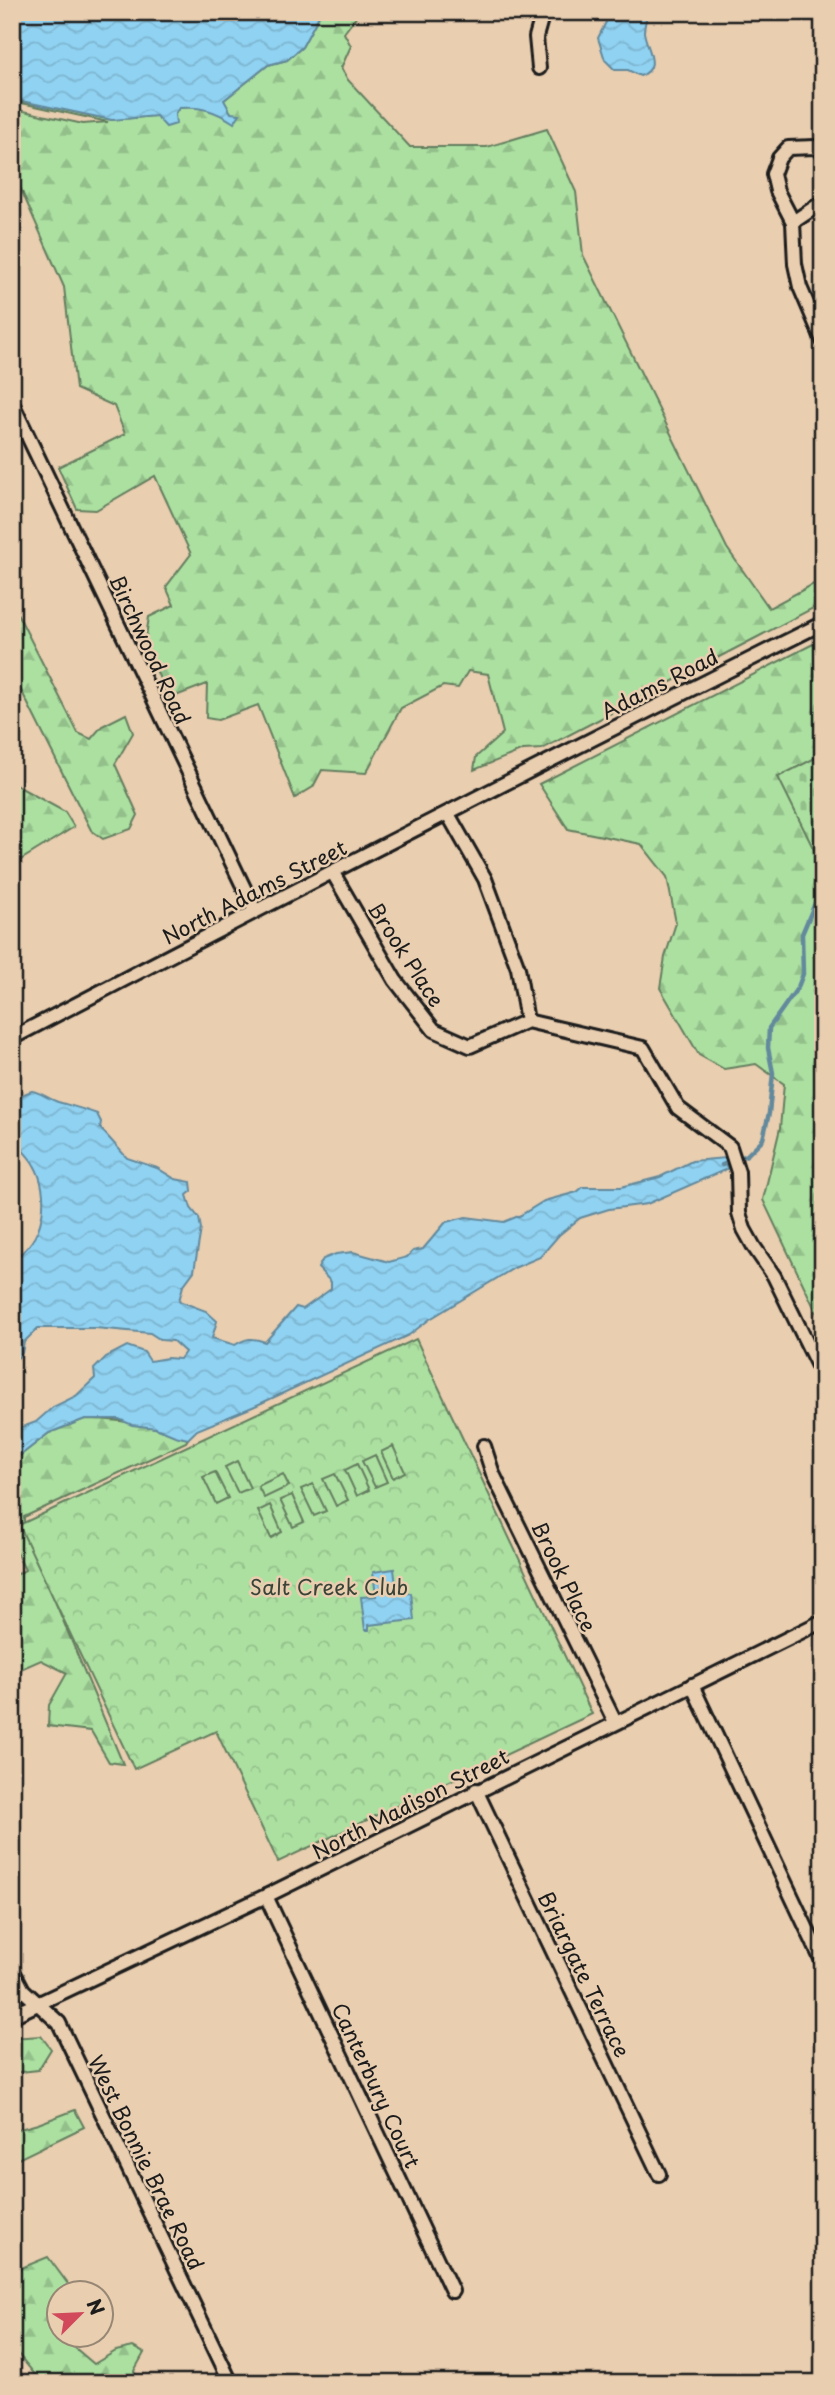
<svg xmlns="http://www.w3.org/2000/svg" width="835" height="2395" font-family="'Playpen Sans',sans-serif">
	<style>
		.forest { fill: url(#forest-firs); stroke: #647e5e; stroke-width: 2 }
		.cemetery { fill: url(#cemetery-stones); stroke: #647e5e; stroke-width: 2 }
		.park { fill: url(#park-crowns); stroke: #647e5e; stroke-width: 2 }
		.garden { fill: #ace0a1; stroke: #647e5e; stroke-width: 2 }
		.water { fill: url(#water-waves); stroke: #62899c; stroke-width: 2 }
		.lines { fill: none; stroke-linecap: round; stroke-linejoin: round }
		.stream { stroke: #62899c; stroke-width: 4.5 }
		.street-casing { stroke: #1c1c1c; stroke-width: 18 }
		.street { stroke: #e9ceb0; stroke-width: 12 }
		.labels { text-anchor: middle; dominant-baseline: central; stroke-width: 5; stroke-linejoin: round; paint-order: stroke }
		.street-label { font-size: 21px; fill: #1c1c1c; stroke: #e9ceb0 }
		.park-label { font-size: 21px; fill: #394337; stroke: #e9ceb0 }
	</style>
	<defs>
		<pattern id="forest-firs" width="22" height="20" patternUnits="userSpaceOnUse" patternTransform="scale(1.75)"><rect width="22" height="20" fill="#ace0a1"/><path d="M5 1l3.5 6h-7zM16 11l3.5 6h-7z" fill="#93c08a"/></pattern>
		<pattern id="cemetery-stones" width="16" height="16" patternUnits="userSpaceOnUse" patternTransform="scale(1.75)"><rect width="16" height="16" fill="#ace0a1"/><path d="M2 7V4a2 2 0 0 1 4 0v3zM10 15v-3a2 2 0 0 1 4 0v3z" fill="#93c08a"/></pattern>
		<pattern id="park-crowns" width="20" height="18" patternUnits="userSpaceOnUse" patternTransform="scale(1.75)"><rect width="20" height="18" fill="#ace0a1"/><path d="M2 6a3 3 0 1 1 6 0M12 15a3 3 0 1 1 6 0" fill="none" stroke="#93c08a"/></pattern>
		<pattern id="water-waves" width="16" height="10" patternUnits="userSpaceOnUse" patternTransform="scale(1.75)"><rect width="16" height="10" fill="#90d2f2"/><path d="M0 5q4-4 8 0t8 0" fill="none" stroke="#7cb4cf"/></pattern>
	</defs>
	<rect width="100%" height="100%" fill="#e9ceb0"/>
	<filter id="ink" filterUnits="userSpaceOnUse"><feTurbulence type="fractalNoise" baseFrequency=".0143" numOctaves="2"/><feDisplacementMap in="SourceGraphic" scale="14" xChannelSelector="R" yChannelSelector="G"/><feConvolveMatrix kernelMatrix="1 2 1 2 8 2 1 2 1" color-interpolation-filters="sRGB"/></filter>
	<g filter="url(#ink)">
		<!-- forest -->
		<g class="forest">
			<polygon points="321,12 360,12 344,33 351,46 341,68 348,80 410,147 487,147 547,129 576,192 583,255 727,548 769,608 823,579 823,603 542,749 523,750 474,770 476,757 503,733 488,674 468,671 458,688 443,686 401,708 366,773 322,770 313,787 295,798 258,705 218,720 206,718 207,684 168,699 145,643 149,617 174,605 166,587 191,554 155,476 96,510 77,509 58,467 125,434 114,406 76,389 64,287 12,169 12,113 15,109 83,124 108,122 12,101 12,99 112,120 175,114 179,108 195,107 231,113 223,101 268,65 287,60 302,47"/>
			<polygon points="12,603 78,733 91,739 102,726 126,714 133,733 115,764 138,815 131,829 103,839 91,830 21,690 12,695"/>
			<polygon points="823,639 823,1326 763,1200 780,1128 784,1084 756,1064 724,1069 699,1055 660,988 665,957 676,923 667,877 641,844 568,829 539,784"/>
			<polygon points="12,783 65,812 74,827 19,861 12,871"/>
			<path d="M85,1419C108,1419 129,1421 151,1427C164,1430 175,1436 188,1439L186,1442L24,1517V1527L123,1764L109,1762L91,1731L48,1726L49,1705L67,1673L41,1660L12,1673V1577L25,1570L12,1544V1462L49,1433Z"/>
			<polygon points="41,2036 51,2049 38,2070 12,2073 12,2038"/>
			<polygon points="75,2110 84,2127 12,2162 12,2131 38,2124"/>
			<polygon points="48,2257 71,2288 100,2291 101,2293 60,2294 60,2336 71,2336 67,2341 94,2364 116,2351 133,2347 144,2353 134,2371 139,2383 42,2383 12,2347 12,2276 21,2268"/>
		</g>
		<!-- cemetery -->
		<polygon class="cemetery" points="823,754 823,868 778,777"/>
		<!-- park -->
		<polygon class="park" points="416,1339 592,1714 278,1862 216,1731 134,1769 19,1525"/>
		<!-- garden -->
		<g class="garden">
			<polygon points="393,1446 405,1472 393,1478 381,1452"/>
			<polygon points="375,1455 387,1482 375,1487 362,1461"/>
			<polygon points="237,1461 250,1488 238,1493 225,1467"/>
			<polygon points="357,1464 369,1490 357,1496 345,1470"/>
			<polygon points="215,1472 228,1498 216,1504 203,1477"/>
			<polygon points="283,1474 289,1486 264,1498 258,1486"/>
			<polygon points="335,1474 348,1500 336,1506 323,1479"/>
			<polygon points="313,1484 326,1511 314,1516 301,1489"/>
			<polygon points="292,1495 304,1522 293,1527 280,1500"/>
			<polygon points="270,1505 282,1532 271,1538 258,1511"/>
		</g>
		<!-- water -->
		<g class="water">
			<path d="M12,12H321L302,47L287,60L268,65L224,100L231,113L240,114L234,123C216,111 201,106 179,108L175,114L176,124L166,127L156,116L112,120L12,99Z"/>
			<path d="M611,12H652L647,15C646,20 644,27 644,32C646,48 663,68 640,76L628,70H615L605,60L598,38Z"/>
			<path d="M32,1091C42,1093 49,1099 58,1102C72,1106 84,1109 97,1114L101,1122L100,1128L127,1158L157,1168L175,1179L191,1182L192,1191L187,1195L191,1208L199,1218L201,1229L194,1271L183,1286L179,1301L206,1311L217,1321L212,1338L235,1345C246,1338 252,1337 265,1342L296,1307L303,1309L331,1289V1282L318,1268L323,1259L336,1254L353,1252L389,1262L407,1257L413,1251L423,1249L446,1222L466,1217L504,1222L521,1215L544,1201L577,1192L583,1187H621L660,1177L692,1161L725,1158L727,1169L647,1204L609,1209L580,1218L559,1235L540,1257L514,1268L430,1319L409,1335L255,1406L197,1430L188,1439L175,1436L156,1428L132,1425L119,1419H85L49,1433L12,1462V1426L20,1428L36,1422L53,1407L76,1396L95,1378L94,1369L106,1357L127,1346L144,1352L150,1361L167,1358L180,1359L185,1352L173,1341L161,1340L150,1333L95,1328H38L24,1342L22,1353L12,1364V1259C45,1243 51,1194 34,1165C28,1154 16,1146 12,1134C11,1129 12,1122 12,1117C12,1101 16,1096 32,1091Z"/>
			<polygon points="394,1569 397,1594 411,1593 414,1620 369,1625 369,1630 365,1630 361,1597 376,1596 373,1572"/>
		</g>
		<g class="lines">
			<!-- stream -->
			<polyline class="stream" points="722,1165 747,1155 763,1139 769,1113 773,1073 768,1048 769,1028 798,987 803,974 802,934 816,901 823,896"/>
			<!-- street casing -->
			<g class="street-casing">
				<g id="street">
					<polyline points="539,68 536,37 543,12"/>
					<polyline points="823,153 816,147 788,148 779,158 773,174 777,191 793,222 795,264 800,287 823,341"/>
					<polyline points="793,222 823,202"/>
					<polyline points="12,403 255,911"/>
					<polyline points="333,873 395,980 434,1030 470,1046 527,1021 518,968 485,879 448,814"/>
					<polyline points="527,1021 643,1048 678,1108 730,1147 738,1172 739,1213 744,1229 754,1247 774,1276 823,1376"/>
					<path d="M12,1038C281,897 551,759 823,623"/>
					<polyline points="484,1446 493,1474 615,1722"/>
					<polyline points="692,1685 823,1963"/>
					<polyline points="476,1790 659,2174"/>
					<polyline points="266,1896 452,2291"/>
					<polyline points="12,1969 23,1990 59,2023 231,2383"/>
					<polyline points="12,2016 266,1896 823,1621"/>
				</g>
			</g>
			<!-- street -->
			<use href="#street" class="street"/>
		</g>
	</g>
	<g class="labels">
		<!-- street labels -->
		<g class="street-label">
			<text transform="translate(151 649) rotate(65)">Birchwood Road</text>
			<text transform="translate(659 683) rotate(-27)">Adams Road</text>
			<text transform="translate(254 891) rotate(-27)">North Adams Street</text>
			<text transform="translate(407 954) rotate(57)">Brook Place</text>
			<text transform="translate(565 1576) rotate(64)">Brook Place</text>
			<text transform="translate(410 1803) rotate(-27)">North Madison Street</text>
			<text transform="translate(585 1974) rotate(64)">Briargate Terrace</text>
			<text transform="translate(377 2085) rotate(65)">Canterbury Court</text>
			<text transform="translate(147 2162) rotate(64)">West Bonnie Brae Road</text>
		</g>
		<!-- park labels -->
		<g class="park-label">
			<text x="329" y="1586">Salt Creek Club</text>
		</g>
	</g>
	<!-- margin -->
	<rect width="835" height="2395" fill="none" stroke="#e9ceb0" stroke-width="42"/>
	<rect x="21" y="21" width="793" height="2353" fill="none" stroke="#1c1c1c" stroke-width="2.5" filter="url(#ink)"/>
	<!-- north arrow -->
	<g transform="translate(80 2314) rotate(66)"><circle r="33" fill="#e9ceb0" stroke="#978775" stroke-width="2"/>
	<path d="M0-5L12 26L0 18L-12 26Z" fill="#d1495b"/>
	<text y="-10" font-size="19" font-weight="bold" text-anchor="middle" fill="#1c1c1c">N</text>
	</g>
</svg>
